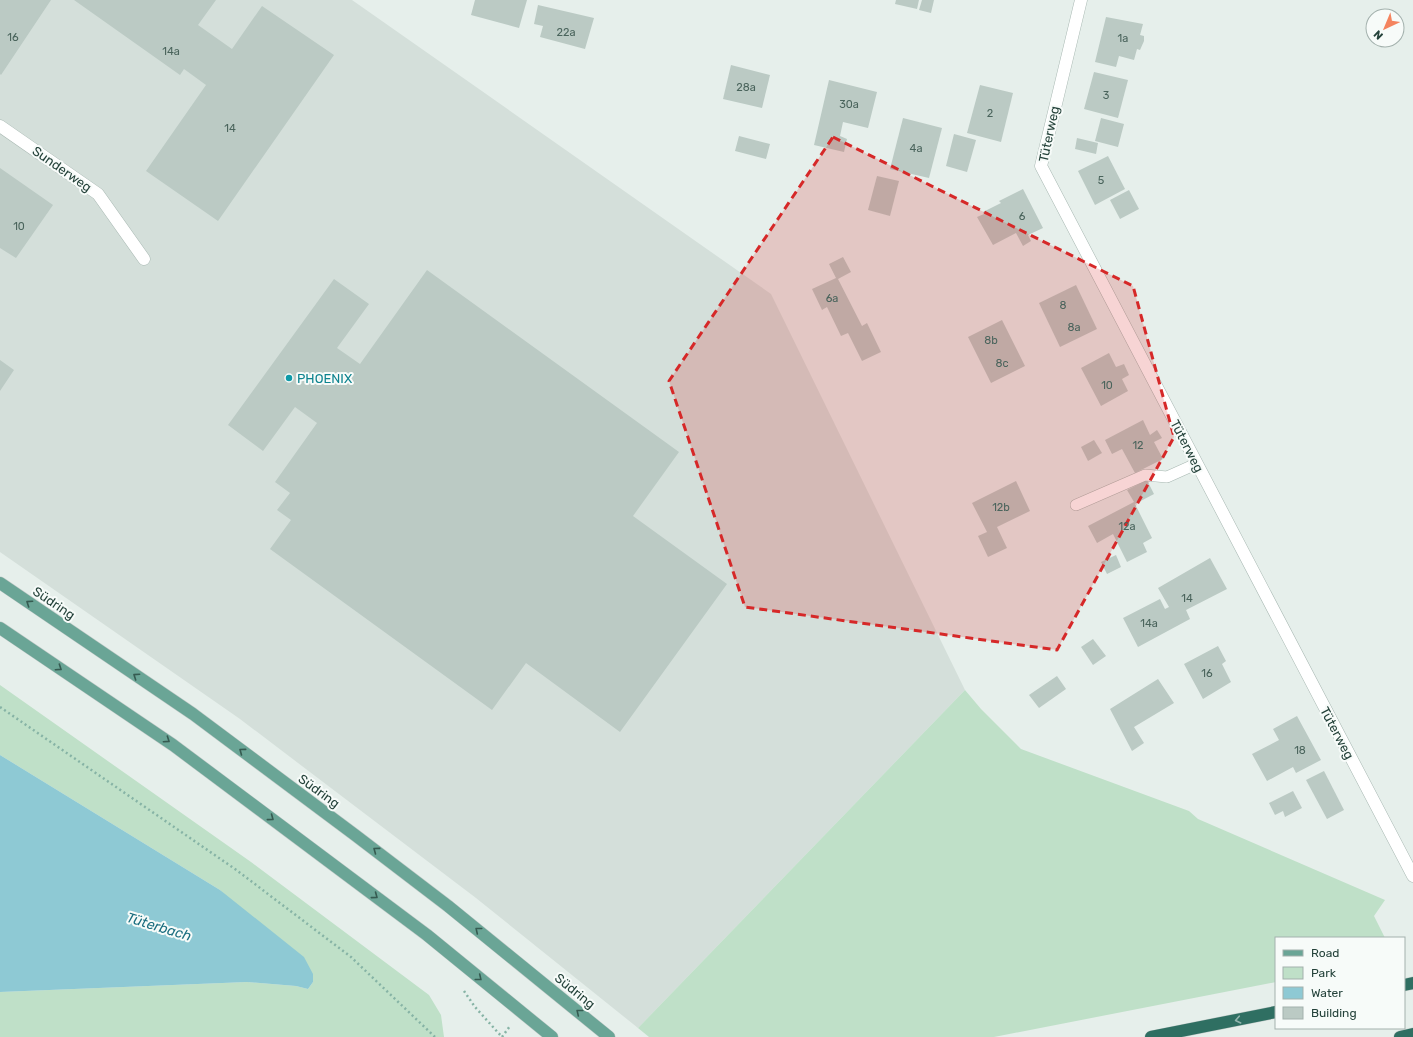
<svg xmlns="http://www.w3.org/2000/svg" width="1413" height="1037" font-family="Rubik,sans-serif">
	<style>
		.built { fill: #d4dfda }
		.green { fill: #bfe0c8 }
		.water { fill: #8ec9d4 }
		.building { fill: #bbcac4 }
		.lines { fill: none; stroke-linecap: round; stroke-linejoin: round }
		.lane-casing { stroke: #a8b8b2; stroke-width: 12 }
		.street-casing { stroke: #a8b8b2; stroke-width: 13 }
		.primary-casing { stroke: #c2cac8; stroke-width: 13 }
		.highway-casing { stroke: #c2cac8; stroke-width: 13 }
		.path { stroke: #86b3a5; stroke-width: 2.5; stroke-dasharray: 2 3; stroke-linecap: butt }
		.lane { stroke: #fff; stroke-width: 11 }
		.street { stroke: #fff; stroke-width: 12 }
		.primary { stroke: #6aa596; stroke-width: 12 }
		.highway { stroke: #2f6f62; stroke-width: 12 }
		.oneway { stroke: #365b51 }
		.oneway2 { stroke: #93b5ae }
		.marked { fill: #d62828; fill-opacity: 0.2; stroke: #d62828; stroke-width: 3; stroke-dasharray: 8 5; stroke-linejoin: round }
		.culture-dot { fill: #0f9aa8; stroke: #f7fbf9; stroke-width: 1.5 }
		.labels { text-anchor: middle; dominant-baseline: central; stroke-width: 4; stroke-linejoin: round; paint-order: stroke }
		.number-label { font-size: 11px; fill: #4a645c }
		.street-label { font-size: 13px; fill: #24423a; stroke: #f7fbf9 }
		.culture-label { font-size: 13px; fill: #0d838f; stroke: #f7fbf9; text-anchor: start }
		.water-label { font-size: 14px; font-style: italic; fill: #1c6f80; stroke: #f7fbf9 }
	</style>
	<rect width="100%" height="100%" fill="#e6efeb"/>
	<!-- built -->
	<polygon class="built" points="0,0 352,0 771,294 965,690 638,1028 476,898 240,719 0,552"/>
	<!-- green -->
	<g class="green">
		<polygon points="0,685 251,862 429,995 441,1015 444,1037 0,1037 0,992 247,982 296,986 308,989 313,982 220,890 0,755"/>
		<polygon points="965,690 981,709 1021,749 1189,811 1198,819 1385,900 1374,916 1385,938 1276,938 1276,982 994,1037 649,1037 638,1028"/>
	</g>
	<!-- water -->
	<polygon class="water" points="0,755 220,890 304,957 313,974 313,982 308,989 296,986 247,982 0,992"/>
	<!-- building -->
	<g class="building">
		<polygon points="0,0 51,0 1,75 0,74"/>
		<polygon points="74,0 216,0 198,25 232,49 262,6 334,55 218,221 146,171 206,85 184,69 180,75"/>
		<polygon points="475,0 527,0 519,28 471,15"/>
		<polygon points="896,0 919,0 917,9 895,4"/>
		<polygon points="922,0 934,0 931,13 919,10"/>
		<polygon points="538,5 594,18 585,49 540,37 543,26 534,24"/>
		<polygon points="1106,17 1143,24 1140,35 1144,36 1144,41 1140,50 1137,49 1134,60 1119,56 1116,67 1095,62"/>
		<polygon points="731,65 770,75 762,108 723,99"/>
		<polygon points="1094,72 1128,80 1118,118 1084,109"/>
		<polygon points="829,80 877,92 868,128 843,122 840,136 847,139 844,152 814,145"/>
		<polygon points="980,85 1013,93 1001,142 967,133"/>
		<polygon points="903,118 942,128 929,178 890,169"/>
		<polygon points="1101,118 1124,124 1118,147 1095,141"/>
		<polygon points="954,134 976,140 967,172 946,166"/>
		<polygon points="739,136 770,144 766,159 735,151"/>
		<polygon points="1077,138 1098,143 1096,154 1075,149"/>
		<polygon points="1108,156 1125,189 1095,205 1078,171"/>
		<polygon points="0,168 53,205 16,258 0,248"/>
		<polygon points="877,176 899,181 890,216 868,210"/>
		<polygon points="1023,189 1043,228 1028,235 1031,241 1023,246 1016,233 993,245 977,217 984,214 983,212 1001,203 999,201"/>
		<polygon points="1129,190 1139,209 1120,219 1110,200"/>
		<polygon points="843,257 851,272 838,279 862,326 867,323 881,352 862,361 848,333 841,336 827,307 822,310 812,289 836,278 829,264"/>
		<polygon points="427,270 679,452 633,516 727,584 620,732 526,663 492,710 270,549 291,520 277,510 290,493 275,482 317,423 295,407 263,451 228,425 334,279 369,304 337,348 360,364"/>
		<polygon points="1076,285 1097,329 1060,347 1039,303"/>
		<polygon points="1002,320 1025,366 991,383 968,337"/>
		<polygon points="1109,353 1116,367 1124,364 1129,375 1122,379 1128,391 1101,406 1081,368"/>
		<polygon points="0,360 14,370 0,391"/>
		<polygon points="1143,420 1150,435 1157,430 1162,438 1154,442 1163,459 1135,473 1122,449 1112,454 1105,440"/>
		<polygon points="1094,440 1102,453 1088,461 1081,447"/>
		<polygon points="1147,480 1154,494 1135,504 1152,538 1143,543 1147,552 1127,562 1113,534 1097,543 1088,526 1134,502 1127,490"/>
		<polygon points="1016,481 1030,511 997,527 1007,548 988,557 978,536 987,532 972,503"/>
		<polygon points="1116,555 1121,567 1107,574 1101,562"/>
		<polygon points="1210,558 1227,589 1186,610 1190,619 1138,647 1123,618 1160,599 1165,609 1169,607 1158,588"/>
		<polygon points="1093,639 1106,656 1093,665 1081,647"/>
		<polygon points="1218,646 1226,661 1222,664 1231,682 1203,699 1184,664"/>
		<polygon points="1057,676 1066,689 1039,708 1029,695"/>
		<polygon points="1158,679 1174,703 1134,727 1144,743 1132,751 1110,709"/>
		<polygon points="1297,716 1321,760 1296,773 1293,767 1267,781 1252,754 1279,740 1273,729"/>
		<polygon points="1324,771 1344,810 1327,819 1306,780"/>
		<polygon points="1293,791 1302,808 1285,817 1283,811 1275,815 1269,803"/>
	</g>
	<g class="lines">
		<!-- lane casing -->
		<g class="lane-casing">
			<polyline id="lane" points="1076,505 1145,475 1167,477 1196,464"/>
		</g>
		<!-- street casing -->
		<g class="street-casing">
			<g id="street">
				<polyline points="1081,0 1041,166 1413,876"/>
				<polyline points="0,126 98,194 144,259"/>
			</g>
		</g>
		<!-- primary casing -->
		<g class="primary-casing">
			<g id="primary">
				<polyline points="0,583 193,714 355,835 448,906 609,1037"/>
				<polyline points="0,628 173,745 427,935 552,1037"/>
			</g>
		</g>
		<!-- highway casing -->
		<g class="highway-casing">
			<g id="highway">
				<polyline points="1404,985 1413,983"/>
				<polyline points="1151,1037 1276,1012"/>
				<polyline points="1400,1037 1413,1034"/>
			</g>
		</g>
		<!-- path -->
		<g class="path">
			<polyline points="0,707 235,869 351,957 435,1037"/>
			<polyline points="464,991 475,1007 502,1037"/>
			<polyline points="502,1037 510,1026"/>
		</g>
		<!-- lane -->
		<use href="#lane" class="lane"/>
		<!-- street -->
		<use href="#street" class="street"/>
		<!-- primary -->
		<use href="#primary" class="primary"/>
		<!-- highway -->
		<use href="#highway" class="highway"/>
	</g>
	<!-- one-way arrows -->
	<defs><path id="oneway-chevron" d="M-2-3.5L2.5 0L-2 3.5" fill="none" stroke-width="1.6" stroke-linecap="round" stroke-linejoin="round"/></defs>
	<g class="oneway">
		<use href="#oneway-chevron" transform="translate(29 603) rotate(-146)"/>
		<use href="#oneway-chevron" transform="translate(59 668) rotate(34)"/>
		<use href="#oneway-chevron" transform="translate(136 676) rotate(-146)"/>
		<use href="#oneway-chevron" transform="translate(167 740) rotate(34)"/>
		<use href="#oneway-chevron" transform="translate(242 751) rotate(-143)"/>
		<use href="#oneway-chevron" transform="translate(271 818) rotate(37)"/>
		<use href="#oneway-chevron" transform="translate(376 850) rotate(-143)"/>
		<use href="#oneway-chevron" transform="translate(375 896) rotate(37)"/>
		<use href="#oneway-chevron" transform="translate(478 930) rotate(-141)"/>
		<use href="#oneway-chevron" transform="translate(479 978) rotate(39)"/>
		<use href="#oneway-chevron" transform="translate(579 1012) rotate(-141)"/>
	</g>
	<use class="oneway2" href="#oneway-chevron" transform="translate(1238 1020) rotate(168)"/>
	<!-- marked area -->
	<path class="marked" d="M833,137L1133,286L1174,437L1057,650L745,607L669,381Z"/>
	<!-- markers -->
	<circle class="culture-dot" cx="289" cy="378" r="4"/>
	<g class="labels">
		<!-- number labels -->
		<g class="number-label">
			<text x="566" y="32">22a</text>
			<text x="13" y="37">16</text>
			<text x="1123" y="38">1a</text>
			<text x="171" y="51">14a</text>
			<text x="746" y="87">28a</text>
			<text x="1106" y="95">3</text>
			<text x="849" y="104">30a</text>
			<text x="990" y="113">2</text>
			<text x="230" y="128">14</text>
			<text x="916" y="148">4a</text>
			<text x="1101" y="180">5</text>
			<text x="1022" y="216">6</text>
			<text x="19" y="226">10</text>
			<text x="832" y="298">6a</text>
			<text x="1063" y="305">8</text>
			<text x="1074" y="327">8a</text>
			<text x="991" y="340">8b</text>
			<text x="1002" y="363">8c</text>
			<text x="1107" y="385">10</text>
			<text x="1138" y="445">12</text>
			<text x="1001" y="507">12b</text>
			<text x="1127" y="526">12a</text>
			<text x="1187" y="598">14</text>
			<text x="1149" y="623">14a</text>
			<text x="1207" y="673">16</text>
			<text x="1300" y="750">18</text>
		</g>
		<!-- street labels -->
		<g class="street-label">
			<text transform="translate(1049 134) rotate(-78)">Tüterweg</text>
			<text transform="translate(62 169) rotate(35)">Sunderweg</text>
			<text transform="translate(1187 446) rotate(63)">Tüterweg</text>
			<text transform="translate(54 603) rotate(34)">Südring</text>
			<text transform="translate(1337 733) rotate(62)">Tüterweg</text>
			<text transform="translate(319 791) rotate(36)">Südring</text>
			<text transform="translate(575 991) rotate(39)">Südring</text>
		</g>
		<!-- culture labels -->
		<g class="culture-label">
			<text x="297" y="378">PHOENIX</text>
		</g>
		<!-- water labels -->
		<g class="water-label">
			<text transform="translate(159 927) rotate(17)">Tüterbach</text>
		</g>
	</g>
	<!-- legend -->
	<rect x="1275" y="937" width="130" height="92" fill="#f7fbf9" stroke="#a3b1ad"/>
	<rect x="1283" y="950" width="20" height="6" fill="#6aa596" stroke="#a3b1ad"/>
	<text x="1311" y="957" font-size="12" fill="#24423a">Road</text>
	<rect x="1283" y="967" width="20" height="12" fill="#bfe0c8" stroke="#a3b1ad"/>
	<text x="1311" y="977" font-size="12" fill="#24423a">Park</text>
	<rect x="1283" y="987" width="20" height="12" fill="#8ec9d4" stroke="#a3b1ad"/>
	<text x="1311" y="997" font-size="12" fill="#24423a">Water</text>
	<rect x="1283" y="1007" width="20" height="12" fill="#bbcac4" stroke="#a3b1ad"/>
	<text x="1311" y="1017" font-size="12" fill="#24423a">Building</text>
	<!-- north arrow -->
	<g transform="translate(1385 28) rotate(224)"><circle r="19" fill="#f7fbf9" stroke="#a3b1ad"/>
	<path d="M0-3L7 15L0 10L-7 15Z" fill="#f4845f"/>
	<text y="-6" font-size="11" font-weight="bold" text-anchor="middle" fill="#24423a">N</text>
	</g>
</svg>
